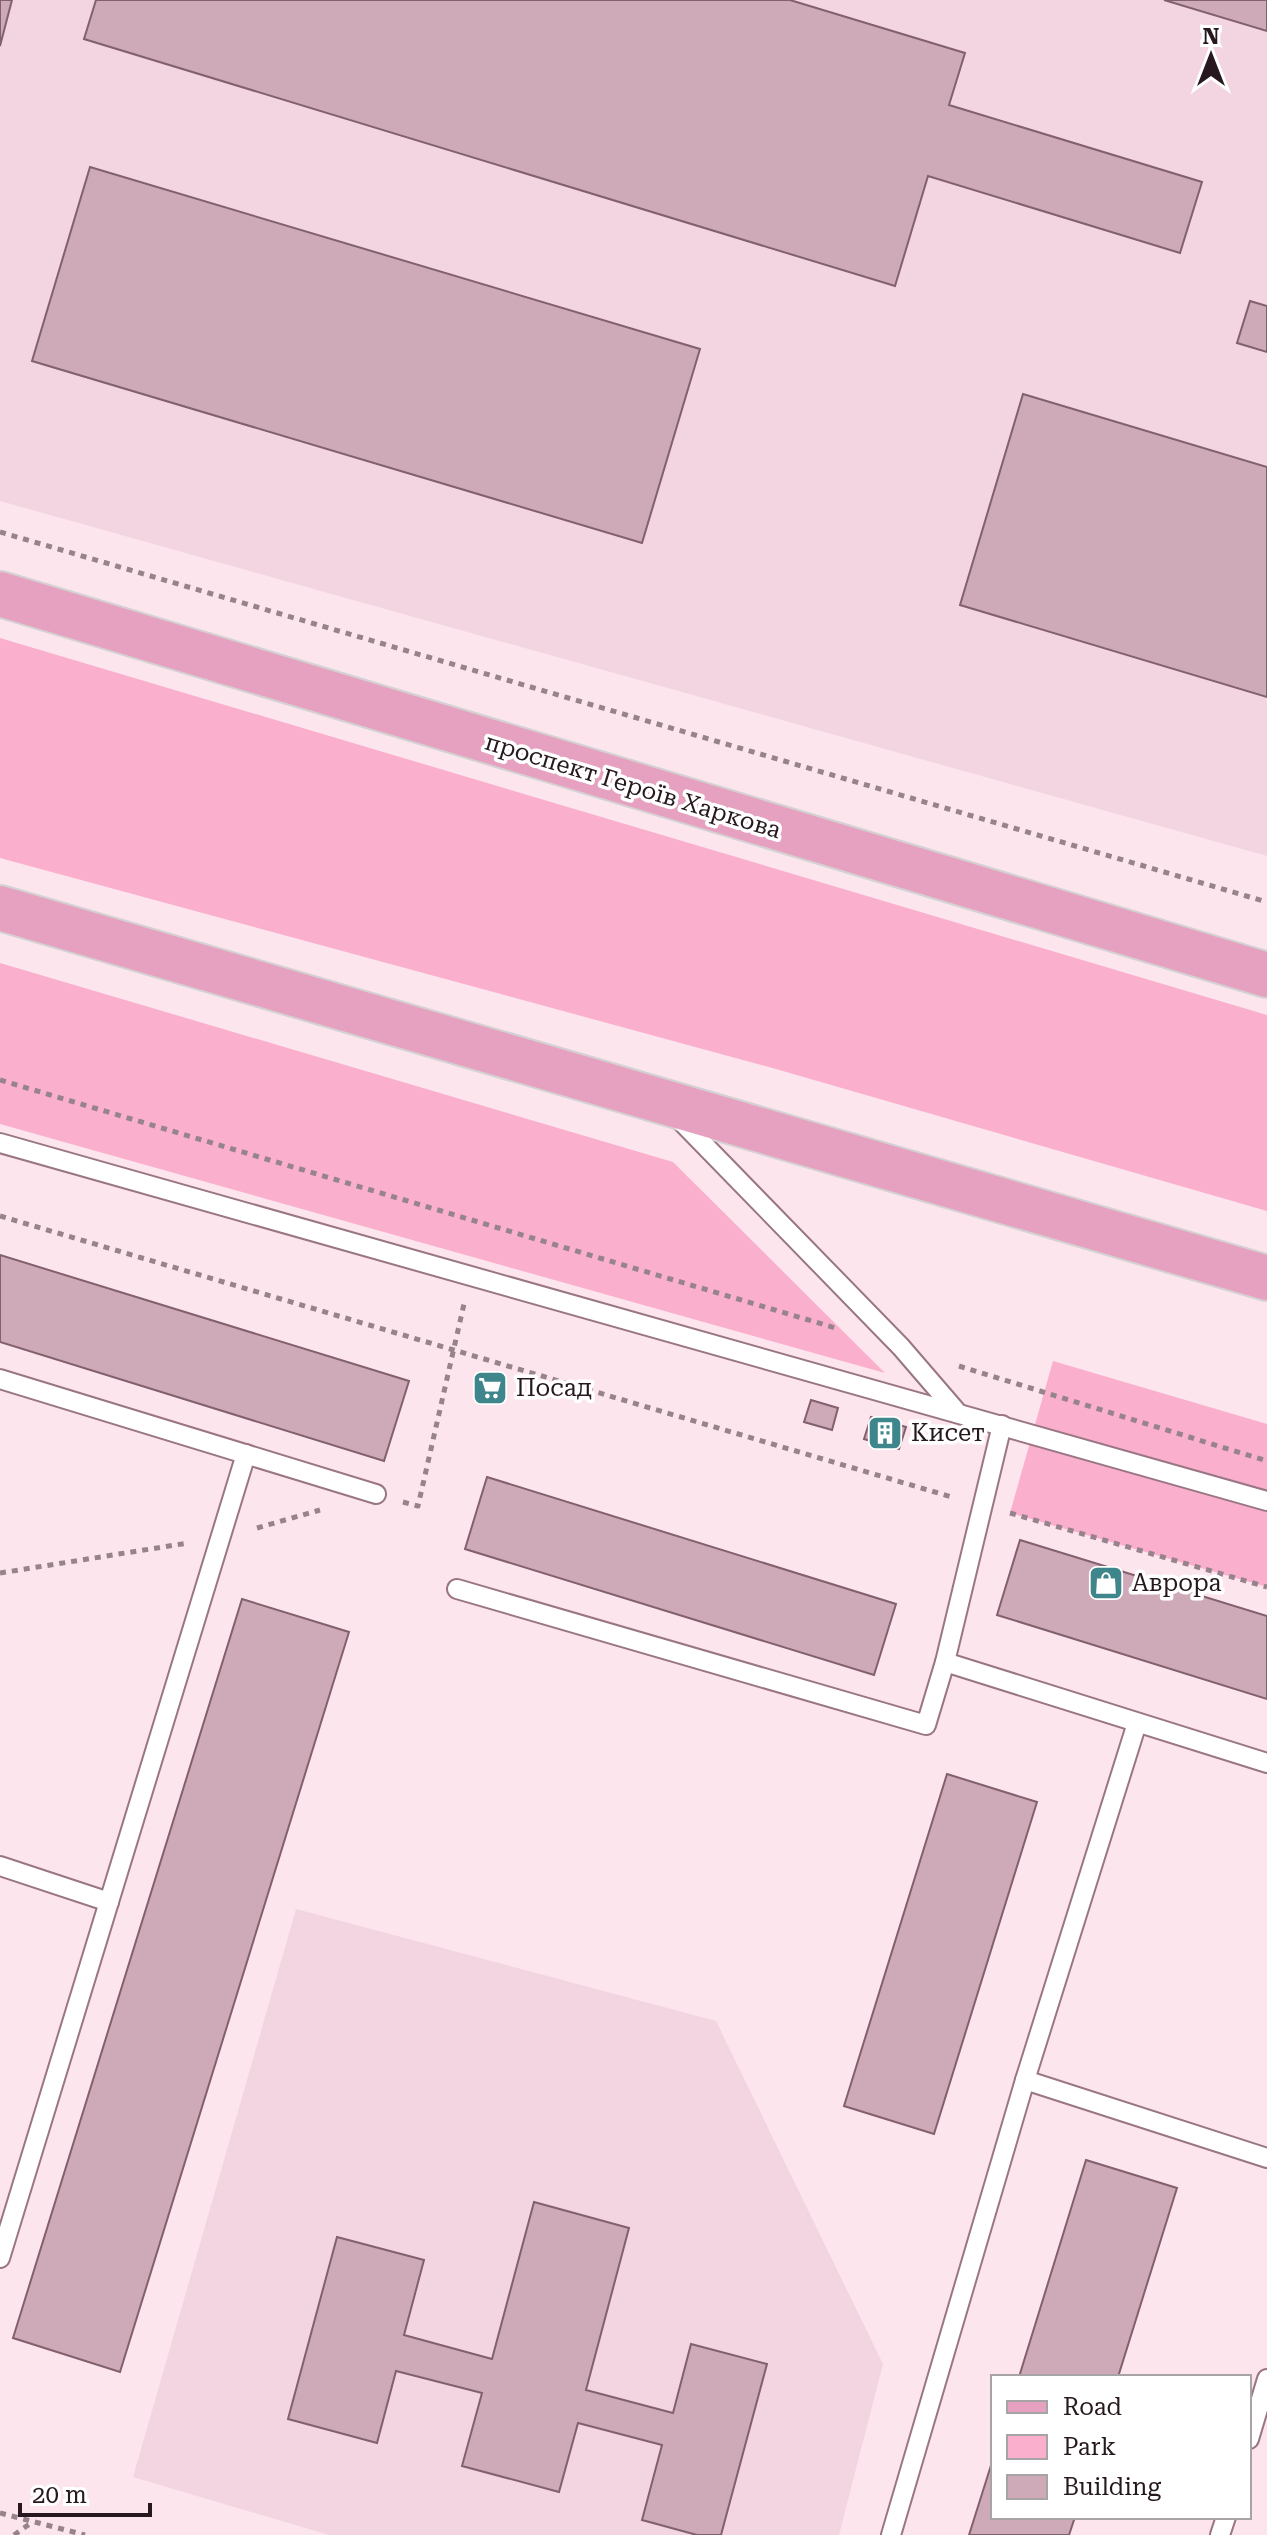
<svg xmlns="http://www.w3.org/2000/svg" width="1267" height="2535" font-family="'Roboto Serif',serif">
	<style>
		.built { fill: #f2d5e0 }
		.green { fill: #faafcd }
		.building { fill: #cea9b7; stroke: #82606d; stroke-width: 2 }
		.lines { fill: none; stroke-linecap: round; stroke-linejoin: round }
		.lane-casing { stroke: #9a7684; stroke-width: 22 }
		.primary-casing { stroke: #d4d1d2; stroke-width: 48 }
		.path { stroke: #97838b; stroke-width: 5; stroke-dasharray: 6 6; stroke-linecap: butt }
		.lane { stroke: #fff; stroke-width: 18 }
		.primary { stroke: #e6a1c1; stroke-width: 44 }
		.labels { text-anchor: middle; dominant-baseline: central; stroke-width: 7; stroke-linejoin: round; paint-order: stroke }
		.street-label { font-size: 24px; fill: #26181e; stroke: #fff }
		.poi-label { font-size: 24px; fill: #26181e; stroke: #fff; text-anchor: start }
	</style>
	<rect width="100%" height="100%" fill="#fde5ee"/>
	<!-- built -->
	<g class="built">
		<polygon points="0,0 1267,0 1267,856 0,501"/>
		<polygon points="296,1909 716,2021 883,2364 839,2535 329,2535 133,2477"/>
	</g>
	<!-- green -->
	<g class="green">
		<polygon points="0,638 1267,1015 1267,1211 769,1067 0,858"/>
		<polygon points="0,963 673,1162 885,1373 0,1124"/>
		<polygon points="1053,1361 1267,1424 1267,1587 1010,1513"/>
	</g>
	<!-- building -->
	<g class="building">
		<polygon points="0,0 12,0 0,46"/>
		<polygon points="96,0 790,0 965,53 949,105 1202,182 1180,253 928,176 895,286 84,39"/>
		<polygon points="1164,0 1267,0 1267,31"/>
		<polygon points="90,167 700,349 642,543 32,361"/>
		<polygon points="1250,301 1267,306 1267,352 1237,343"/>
		<polygon points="1023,394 1267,467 1267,697 960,605"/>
		<polygon points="0,1255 409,1381 384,1461 0,1342"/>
		<polygon points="811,1400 838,1408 832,1430 804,1422"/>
		<polygon points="871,1417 906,1427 899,1449 864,1439"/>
		<polygon points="487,1477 896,1604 874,1675 465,1549"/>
		<polygon points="1020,1540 1267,1616 1267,1699 997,1615"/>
		<polygon points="242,1599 349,1632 120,2372 13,2338"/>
		<polygon points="947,1774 1037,1802 934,2134 844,2106"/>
		<polygon points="1086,2160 1177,2188 1118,2377 1019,2377"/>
		<polygon points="534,2202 629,2228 586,2390 673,2413 691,2344 767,2364 721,2535 697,2535 642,2520 662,2445 578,2423 559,2492 462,2466 482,2393 396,2371 377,2443 288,2419 337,2237 424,2260 404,2335 492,2359"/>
		<polygon points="993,2459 993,2517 1075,2517 1069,2535 969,2535"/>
	</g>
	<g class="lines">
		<!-- lane casing -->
		<g class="lane-casing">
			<g id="lane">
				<polyline points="677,1117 901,1347 957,1412"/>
				<polyline points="0,1143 1267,1501"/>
				<polyline points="0,1379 376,1494"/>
				<polyline points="1002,1425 945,1662 1267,1763"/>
				<polyline points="457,1589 926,1725 945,1662"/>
				<polyline points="1137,1723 1025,2080 1267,2158"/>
				<polyline points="0,1866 109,1902"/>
				<polyline points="0,2258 246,1454"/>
				<polyline points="1249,2439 1267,2379"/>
				<polyline points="891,2535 1025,2080"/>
				<polyline points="1220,2535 1226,2517"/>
			</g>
		</g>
		<!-- primary casing -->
		<g class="primary-casing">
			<g id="primary">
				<polyline points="0,594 1267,975"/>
				<polyline points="0,908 1267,1278"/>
			</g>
		</g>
		<!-- path -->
		<g class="path">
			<polyline points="0,532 1267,902"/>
			<polyline points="0,1080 839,1329"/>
			<polyline points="0,1216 955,1498"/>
			<polyline points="959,1366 1267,1461"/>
			<polyline points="403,1502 418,1506 464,1304"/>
			<polyline points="1010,1513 1267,1587"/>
			<polyline points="257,1528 320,1510"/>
			<polyline points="0,1573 188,1543"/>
			<polyline points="0,2513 85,2535"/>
			<polyline points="14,2535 31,2523"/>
		</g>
		<!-- lane -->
		<use href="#lane" class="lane"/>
		<!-- primary -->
		<use href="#primary" class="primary"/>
	</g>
	<!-- icons -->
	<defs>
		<g id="supermarket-square" transform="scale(1.8)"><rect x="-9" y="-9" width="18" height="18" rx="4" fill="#3e858c" stroke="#fff"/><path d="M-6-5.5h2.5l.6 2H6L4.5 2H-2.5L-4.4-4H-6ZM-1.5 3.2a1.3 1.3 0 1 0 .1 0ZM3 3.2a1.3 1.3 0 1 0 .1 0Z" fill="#fff"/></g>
		<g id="building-square" transform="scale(1.8)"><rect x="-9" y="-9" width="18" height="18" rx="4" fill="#3e858c" stroke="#fff"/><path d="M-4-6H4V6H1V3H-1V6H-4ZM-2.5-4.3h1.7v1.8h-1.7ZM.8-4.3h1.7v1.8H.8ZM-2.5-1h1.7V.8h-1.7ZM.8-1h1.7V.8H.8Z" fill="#fff"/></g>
		<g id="shop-square" transform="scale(1.8)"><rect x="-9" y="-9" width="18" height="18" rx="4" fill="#3e858c" stroke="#fff"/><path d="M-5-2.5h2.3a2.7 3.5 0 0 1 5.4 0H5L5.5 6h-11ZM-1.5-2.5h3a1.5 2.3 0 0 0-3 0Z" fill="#fff"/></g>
	</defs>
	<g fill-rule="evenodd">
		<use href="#supermarket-square" x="490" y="1388"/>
		<use href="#building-square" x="885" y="1433"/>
		<use href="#shop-square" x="1106" y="1583"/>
	</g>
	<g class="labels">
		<!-- street labels -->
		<g class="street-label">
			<text transform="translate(633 786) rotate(17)">проспект Героїв Харкова</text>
		</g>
		<!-- poi labels -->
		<g class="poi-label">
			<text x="516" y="1388">Посад</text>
			<text x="911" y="1433">Кисет</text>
			<text x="1132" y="1583">Аврора</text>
		</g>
	</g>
	<!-- legend -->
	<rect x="991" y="2375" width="260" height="144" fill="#ffffff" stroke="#a8a3a5" stroke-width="2"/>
	<rect x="1007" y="2401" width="40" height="12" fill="#e6a1c1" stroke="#a8a3a5" stroke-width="2"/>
	<text x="1063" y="2415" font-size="24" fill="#26181e">Road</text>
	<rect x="1007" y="2435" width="40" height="24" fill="#faafcd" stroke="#a8a3a5" stroke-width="2"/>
	<text x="1063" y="2455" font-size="24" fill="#26181e">Park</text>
	<rect x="1007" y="2475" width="40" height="24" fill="#cea9b7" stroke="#a8a3a5" stroke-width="2"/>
	<text x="1063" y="2495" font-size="24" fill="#26181e">Building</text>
	<!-- north arrow -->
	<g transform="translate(1211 56)" stroke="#ffffff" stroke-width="6" paint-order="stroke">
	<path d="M0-6L14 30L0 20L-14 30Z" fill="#26181e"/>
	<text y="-12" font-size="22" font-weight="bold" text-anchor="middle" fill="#26181e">N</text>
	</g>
	<!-- scale -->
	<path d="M20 2503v12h130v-12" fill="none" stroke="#26181e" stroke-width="4"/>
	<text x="32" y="2503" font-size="24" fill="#26181e" stroke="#ffffff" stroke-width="6" paint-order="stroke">20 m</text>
</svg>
